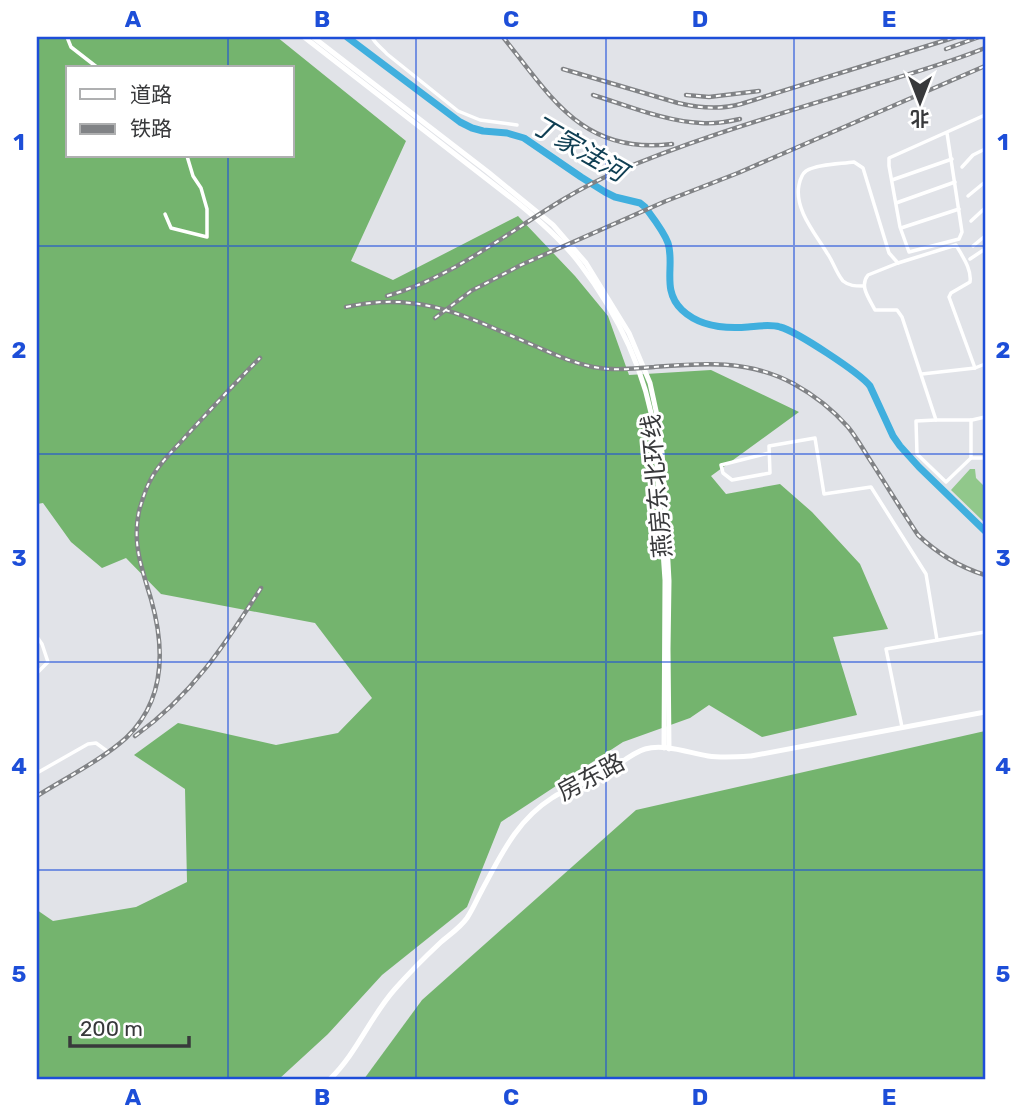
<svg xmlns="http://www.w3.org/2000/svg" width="1022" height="1116" font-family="Rubik,'Noto Sans SC',sans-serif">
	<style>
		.green { fill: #91c88b }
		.forest { fill: #74b46e; fill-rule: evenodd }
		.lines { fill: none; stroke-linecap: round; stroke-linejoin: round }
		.river { stroke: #40afde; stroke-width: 7 }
		.minor { stroke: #fff; stroke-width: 3.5 }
		.secondary { stroke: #fff; stroke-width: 5 }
		.rail-casing { stroke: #818386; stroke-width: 4.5 }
		.rail { stroke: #fff; stroke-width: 2; stroke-dasharray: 5; stroke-linecap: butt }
		.grid { fill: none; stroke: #1d4ed8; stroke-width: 2; stroke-opacity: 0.55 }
		.labels { text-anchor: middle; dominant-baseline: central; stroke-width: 6; stroke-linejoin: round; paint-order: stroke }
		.street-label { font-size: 24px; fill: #38393b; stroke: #fff }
		.water-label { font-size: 26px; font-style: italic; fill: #114054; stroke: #fff }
		.neatline { fill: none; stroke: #1d4ed8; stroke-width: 2.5 }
		.grid-label { font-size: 23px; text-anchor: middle; font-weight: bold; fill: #1d4ed8 }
	</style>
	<rect width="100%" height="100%" fill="#e1e3e8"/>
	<!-- green -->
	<polygon class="green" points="970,469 975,469 976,478 985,487 985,523 951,490"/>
	<!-- forest -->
	<g class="forest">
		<path d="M37,37H277L406,141L351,261L393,280L518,216L575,276L608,316L629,375L711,370L799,412L711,476L726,494L780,484L812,512L860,564L888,629L833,637L857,715L762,737L709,705L690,718L623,742L501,822L467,907L382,975L328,1034L279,1079H37V910L53,921L136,907L187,882L185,789L134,755L178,723L276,745L338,733L372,698L315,623L161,594L126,558L102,568L71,542L43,503L37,504ZM68,68H292V156H68Z"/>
		<polygon points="985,731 985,1079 364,1079 422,1000 636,810"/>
	</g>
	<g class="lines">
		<!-- river -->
		<path class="river" d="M347,37L460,122L472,128L483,131L507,133L524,138L581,177L605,192L615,197L640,203L645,207C653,218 663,230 668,243C675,265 661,290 682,310C700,327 725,329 748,327C759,326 770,324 780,327C796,331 860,373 870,386L893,436L900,446L919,467L985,531"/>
		<!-- minor -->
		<g class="minor">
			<polyline points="67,37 71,47 98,68"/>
			<path d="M372,37C375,44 382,48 387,54L458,111L480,120L517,125"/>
			<polyline points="947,133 962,232 959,239 909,252 900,227 889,166 889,158 985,115"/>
			<polyline points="962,167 973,155 985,149"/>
			<polyline points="892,180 952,159"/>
			<polyline points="968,196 985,182"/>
			<polyline points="896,203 955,182"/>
			<polyline points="165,214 171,228 207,237 207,209 201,188 193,176 187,156"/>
			<polyline points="971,221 985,208"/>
			<polyline points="901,228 959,209"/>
			<polyline points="973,246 985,236"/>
			<polyline points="970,259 985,249"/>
			<path d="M863,286C855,286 849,286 843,281C836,273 833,261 827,253C815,233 794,209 799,185C800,180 802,174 806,171C817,164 841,164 854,162L863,168L889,253L898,263"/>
			<path d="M975,368L949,297L951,293L970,282C972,269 962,256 956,245L898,263L868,275C859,286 869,298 875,310H897L902,317L936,420H972L985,417"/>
			<polyline points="922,374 975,368 985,364"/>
			<polyline points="936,420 916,421 917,454 946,482 971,458 985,458"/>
			<polyline points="971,420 971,458"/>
			<polyline points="769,453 721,465 723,473 732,480 770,473 769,446 815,438 824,494 871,487 926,574 937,640"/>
			<polyline points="37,637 42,644 48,662 37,673"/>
			<polyline points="902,727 886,649 985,632"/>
			<polyline points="37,773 88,744 96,743 107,751"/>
		</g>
		<!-- secondary -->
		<g class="secondary">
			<path d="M304,37L519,204C541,222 563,241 580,264C618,314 647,374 655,436L665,580L664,748"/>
			<polyline points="313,37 488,172 553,225 586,263 629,333 650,383 658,420 662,452 669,581 668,649 669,749"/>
			<path d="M330,1079C357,1053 370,1017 395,989C409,973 424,958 440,943C449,935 460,928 467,918C473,909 477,899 482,890C501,855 517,820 552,798C567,788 584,784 600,776C614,769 631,753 645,749C664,743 689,753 708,756C722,758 736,757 751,756L985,712"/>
		</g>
		<!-- rail casing -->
		<g class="rail-casing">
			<g id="rail">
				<path d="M503,37C552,98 583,155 672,144"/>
				<polyline points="946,49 979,37"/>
				<path d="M563,69L678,103C699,108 720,110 741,104L956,37"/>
				<path d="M593,95C626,105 667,122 701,123C714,124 727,122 740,119"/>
				<polyline points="686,95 709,97 759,91"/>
				<path d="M387,296C471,272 535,207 614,173C700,136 791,111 880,83C915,72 951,62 985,48"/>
				<path d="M346,307C422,290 468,318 535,346C556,355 577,365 600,368C618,371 636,368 654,367C703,363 748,359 794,384C814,395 833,410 848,427C857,438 864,451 872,463C887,486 902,511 918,535C937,553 959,567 985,575"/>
				<polyline points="435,318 471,291 521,265 666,201 738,173 985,66"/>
				<path d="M135,736C192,695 224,646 261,588"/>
				<path d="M37,796C64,779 103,759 126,738C166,700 165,648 151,599C142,569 132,544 139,511C142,501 145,490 150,481C158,464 174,450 187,435C211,409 235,383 260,358"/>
			</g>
		</g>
		<!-- rail -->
		<use href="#rail" class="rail"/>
	</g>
	<!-- grid -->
	<path class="grid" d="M228,37V68M416,37V1079M606,37V1079M794,37V1079M228,156V1079M37,246H985M37,454H985M37,662H985M37,870H985"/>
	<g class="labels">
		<!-- street labels -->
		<g class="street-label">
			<text transform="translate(657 486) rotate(-95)">燕房东北环线</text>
			<text transform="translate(591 777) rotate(-28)">房东路</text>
		</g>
		<!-- water labels -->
		<g class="water-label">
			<text transform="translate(579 149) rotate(30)">丁家洼河</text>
		</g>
	</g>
	<!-- border -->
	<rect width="1022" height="1116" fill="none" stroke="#ffffff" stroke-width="77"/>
	<!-- legend -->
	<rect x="66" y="66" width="228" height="91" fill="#ffffff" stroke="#afb0b1" stroke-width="2"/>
	<rect x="80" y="89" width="35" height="10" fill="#ffffff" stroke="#afb0b1" stroke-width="2"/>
	<text x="130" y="102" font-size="21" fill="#38393b">道路</text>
	<rect x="80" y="124" width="35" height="10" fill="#818386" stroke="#afb0b1" stroke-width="2"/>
	<text x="130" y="136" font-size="21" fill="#38393b">铁路</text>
	<!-- north arrow -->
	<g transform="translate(920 102) rotate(180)" stroke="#ffffff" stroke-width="5" paint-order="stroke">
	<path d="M0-5L12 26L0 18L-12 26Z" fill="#38393b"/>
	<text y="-10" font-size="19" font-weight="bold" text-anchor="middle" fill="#38393b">北</text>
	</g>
	<!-- scale -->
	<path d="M70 1036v10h119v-10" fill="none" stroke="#38393b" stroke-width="3.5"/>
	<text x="80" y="1036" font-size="21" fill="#38393b" stroke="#ffffff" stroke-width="5" paint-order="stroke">200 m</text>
	<rect x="38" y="38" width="946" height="1040" class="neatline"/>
	<g class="grid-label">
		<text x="133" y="27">A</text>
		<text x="322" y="27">B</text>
		<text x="511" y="27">C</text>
		<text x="700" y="27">D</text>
		<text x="889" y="27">E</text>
		<text x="19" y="150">1</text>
		<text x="1003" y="150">1</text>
		<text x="19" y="358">2</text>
		<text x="1003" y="358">2</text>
		<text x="19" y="566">3</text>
		<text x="1003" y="566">3</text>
		<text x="19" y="774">4</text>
		<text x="1003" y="774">4</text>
		<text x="19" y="982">5</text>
		<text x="1003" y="982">5</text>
		<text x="133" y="1105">A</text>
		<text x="322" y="1105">B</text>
		<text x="511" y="1105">C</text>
		<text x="700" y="1105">D</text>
		<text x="889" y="1105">E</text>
	</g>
</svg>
